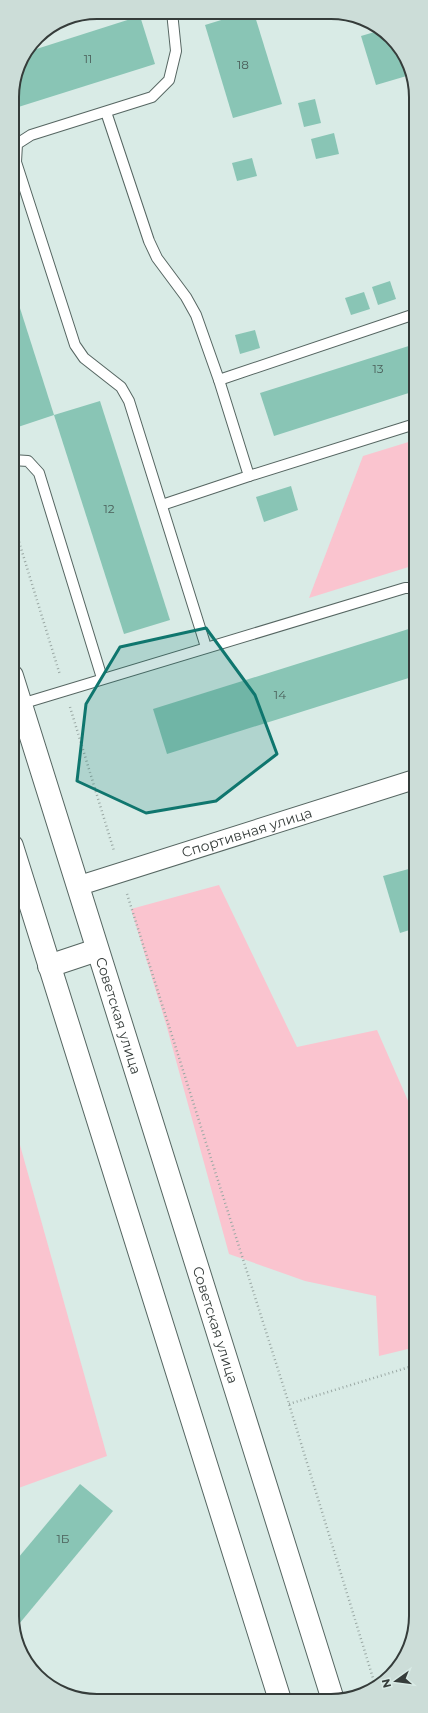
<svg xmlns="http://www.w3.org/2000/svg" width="428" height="1713" font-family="Montserrat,sans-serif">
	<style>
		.green { fill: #fac4cf }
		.building { fill: #89c5b5 }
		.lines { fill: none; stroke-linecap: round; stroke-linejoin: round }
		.service-casing { stroke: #566662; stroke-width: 12 }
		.minor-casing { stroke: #566662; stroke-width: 21 }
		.tertiary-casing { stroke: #566662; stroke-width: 24 }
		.path { stroke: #9ba9a5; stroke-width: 2.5; stroke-dasharray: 1 3; stroke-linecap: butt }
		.service { stroke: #fff; stroke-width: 10 }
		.minor { stroke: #fff; stroke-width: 19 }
		.tertiary { stroke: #fff; stroke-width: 22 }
		.marked { fill: #0f766e; fill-opacity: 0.2; stroke: #0f766e; stroke-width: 3; stroke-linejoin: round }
		.labels { text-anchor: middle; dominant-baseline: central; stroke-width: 3.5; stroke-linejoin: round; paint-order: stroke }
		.number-label { font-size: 12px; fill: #4a5e59 }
		.street-label { font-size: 14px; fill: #353c3a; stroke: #d9ebe6 }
		.rim { fill: none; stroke: #353c3a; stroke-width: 2 }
	</style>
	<rect width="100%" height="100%" fill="#d9ebe6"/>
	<!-- green -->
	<g class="green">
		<polygon points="415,440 415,565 309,598 363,456"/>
		<polygon points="219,885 297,1047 377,1030 416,1119 416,1347 379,1356 376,1296 305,1281 229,1254 166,1024 131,909"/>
		<polygon points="13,1130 18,1138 107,1456 13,1490"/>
	</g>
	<!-- building -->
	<g class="building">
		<polygon points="244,13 254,13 282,104 233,118 205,25"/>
		<polygon points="140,16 155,64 12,109 12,92 19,64 27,52"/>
		<polygon points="378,31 395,41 410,75 376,85 361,36"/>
		<polygon points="315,99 321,123 304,127 298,103"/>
		<polygon points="334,133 339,154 316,159 311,139"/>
		<polygon points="252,158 257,176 237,181 232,163"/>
		<polygon points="390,281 396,299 378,305 372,287"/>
		<polygon points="12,283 54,415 15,428 12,419"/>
		<polygon points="364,292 370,309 351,315 345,298"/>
		<polygon points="255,330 260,348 240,354 235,335"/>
		<polygon points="415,344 415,391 274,436 260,393"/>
		<polygon points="100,401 170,620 124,634 54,415"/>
		<polygon points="291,486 298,510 264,522 256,497"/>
		<polygon points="415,627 415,676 167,754 153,709"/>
		<polygon points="416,867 416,928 400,933 383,876"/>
		<polygon points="80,1484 113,1511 14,1630 13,1564"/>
	</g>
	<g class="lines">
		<!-- service casing -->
		<g class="service-casing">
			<g id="service">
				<polyline points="172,12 176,51 169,80 152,97 31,135 17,144 16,162 75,345 84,358 121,387 129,401 206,647"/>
				<polyline points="106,112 149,241 157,258 186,297 196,315 219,380 249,476 162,505"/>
				<polyline points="219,380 415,314"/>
				<polyline points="12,460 28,461 39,473 102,678"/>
				<polyline points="249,476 415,424"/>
				<polyline points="21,704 405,588 415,588"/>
			</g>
		</g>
		<!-- minor casing -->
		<g class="minor-casing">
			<g id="minor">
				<path id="s1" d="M78,886L416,779"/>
			</g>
		</g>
		<!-- tertiary casing -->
		<g class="tertiary-casing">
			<g id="tertiary">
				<path id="s2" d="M12,676L333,1700"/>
				<polyline points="12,846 280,1700"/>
				<polyline points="49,966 97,950"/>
			</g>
		</g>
		<!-- path -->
		<g class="path">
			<polyline points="12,519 60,675"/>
			<polyline points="70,707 114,851"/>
			<polyline points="127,894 289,1404 376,1688"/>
			<polyline points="289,1404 416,1365"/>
		</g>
		<!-- service -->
		<use href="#service" class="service"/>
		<!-- minor -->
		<use href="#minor" class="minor"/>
		<!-- tertiary -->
		<use href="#tertiary" class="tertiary"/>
	</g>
	<!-- marked area -->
	<path class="marked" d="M206,628L255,695L277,754L216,801L146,813L77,781L86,704L120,647Z"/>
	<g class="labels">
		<!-- number labels -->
		<g class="number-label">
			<text x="88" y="58">11</text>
			<text x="243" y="64">18</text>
			<text x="378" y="368">13</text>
			<text x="109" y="508">12</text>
			<text x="280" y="694">14</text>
			<text x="63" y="1538">1Б</text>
		</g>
		<!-- street labels -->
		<g class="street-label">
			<text stroke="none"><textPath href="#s1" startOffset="177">Спортивная улица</textPath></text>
			<text stroke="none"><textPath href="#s2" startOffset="356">Советская улица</textPath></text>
			<text stroke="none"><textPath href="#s2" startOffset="680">Советская улица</textPath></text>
		</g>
	</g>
	<!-- crop -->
	<path d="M0 0H428V1713H0ZM97 19H331A78 78 0 0 1 409 97V1616A78 78 0 0 1 331 1694H97A78 78 0 0 1 19 1616V97A78 78 0 0 1 97 19Z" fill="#ccddd8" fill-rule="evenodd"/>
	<path class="rim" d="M97 19H331A78 78 0 0 1 409 97V1616A78 78 0 0 1 331 1694H97A78 78 0 0 1 19 1616V97A78 78 0 0 1 97 19Z"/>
	<!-- north arrow -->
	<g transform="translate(396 1681) rotate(256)" stroke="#d9ebe6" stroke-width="3" paint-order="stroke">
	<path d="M0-3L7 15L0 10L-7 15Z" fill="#353c3a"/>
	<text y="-6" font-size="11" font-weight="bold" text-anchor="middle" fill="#353c3a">N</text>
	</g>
</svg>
